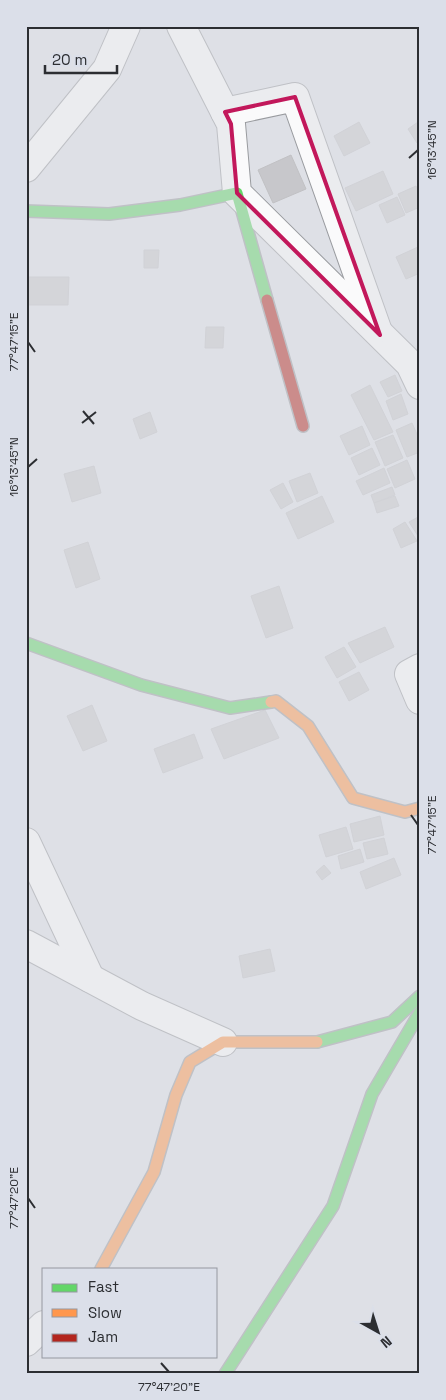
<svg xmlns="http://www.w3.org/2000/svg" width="446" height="1400" font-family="'Space Grotesk',sans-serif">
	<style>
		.building { fill: #c7c7cb; stroke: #c1c1c4 }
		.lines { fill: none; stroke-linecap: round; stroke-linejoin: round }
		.street-casing { stroke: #999b9f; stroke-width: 30 }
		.fast-casing { stroke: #999b9f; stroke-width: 14 }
		.slow-casing { stroke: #999b9f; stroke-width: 14 }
		.jam-casing { stroke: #999b9f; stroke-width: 14 }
		.street { stroke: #fafafb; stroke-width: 28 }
		.fast { stroke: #63d668; stroke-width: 11 }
		.slow { stroke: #ff974d; stroke-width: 11 }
		.jam { stroke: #b3261e; stroke-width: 11 }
		.marked { fill: none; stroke: #c2185b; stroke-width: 4; stroke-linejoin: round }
		.ticks { fill: none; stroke: #2c2e32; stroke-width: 2 }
		.neatline { fill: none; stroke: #2c2e32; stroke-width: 2 }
		.ticks-label { font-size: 12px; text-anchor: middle; fill: #2c2e32 }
	</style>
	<rect width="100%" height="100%" fill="#dee0e6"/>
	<!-- building -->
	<g class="building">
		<polygon points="359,122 370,143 344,156 334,136"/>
		<polygon points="418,122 420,141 417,143 408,129"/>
		<polygon points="291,155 306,189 273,203 258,170"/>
		<polygon points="383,171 393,194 356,211 345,188"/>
		<polygon points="416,186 420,195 420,207 406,213 398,194"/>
		<polygon points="397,197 405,215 387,223 379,205"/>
		<polygon points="418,247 420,273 406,279 396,257"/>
		<polygon points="144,250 159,250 158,268 144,268"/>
		<polygon points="27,277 69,277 68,305 26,305"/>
		<polygon points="206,327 224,327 223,348 205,348"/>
		<polygon points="395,375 402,391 388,397 380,382"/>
		<polygon points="370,385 393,432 374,440 351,395"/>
		<polygon points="401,394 408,414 393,420 386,401"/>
		<polygon points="150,412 157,432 140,439 133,419"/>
		<polygon points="412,423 420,441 420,452 407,457 396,430"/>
		<polygon points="362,426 370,445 349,455 340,436"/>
		<polygon points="393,435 403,458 385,466 375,442"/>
		<polygon points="372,448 380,465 359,475 351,458"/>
		<polygon points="407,460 415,479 395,488 387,469"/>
		<polygon points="94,466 101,493 72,502 64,474"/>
		<polygon points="384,468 390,483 363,495 356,481"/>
		<polygon points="310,473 318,493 297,502 289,481"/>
		<polygon points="283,483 293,502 281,509 270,490"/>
		<polygon points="392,487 395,495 374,503 371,495"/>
		<polygon points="322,496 334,522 298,539 286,513"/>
		<polygon points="395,496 399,506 377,513 374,503"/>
		<polygon points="420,516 420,539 409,522"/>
		<polygon points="405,522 417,541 401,548 393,529"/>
		<polygon points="88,542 100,579 76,588 64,550"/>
		<polygon points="279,586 293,628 266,638 251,596"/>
		<polygon points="385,627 394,647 360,663 348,643"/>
		<polygon points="344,647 356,667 337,678 325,657"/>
		<polygon points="359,672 369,690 349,701 339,682"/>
		<polygon points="92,705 107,741 83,751 67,716"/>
		<polygon points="265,710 279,738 224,759 211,729"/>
		<polygon points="194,734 203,758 163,773 154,749"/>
		<polygon points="380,816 384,835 354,842 350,824"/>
		<polygon points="346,827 353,849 326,857 319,835"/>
		<polygon points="384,838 388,854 367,859 363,843"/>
		<polygon points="360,849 364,862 341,869 338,856"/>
		<polygon points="394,858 401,875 366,889 360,872"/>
		<polygon points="324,865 331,873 322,880 316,872"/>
		<polygon points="270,949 275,971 243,978 239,956"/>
	</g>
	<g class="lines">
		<!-- street casing -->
		<g class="street-casing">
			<g id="street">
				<polyline points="181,26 231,124 237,193 410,364 420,385"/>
				<polyline points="225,112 295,97 377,329"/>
				<polyline points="26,168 107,69 126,26"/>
				<polyline points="420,668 409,674 420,700"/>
				<polyline points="26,842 90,978"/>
				<polyline points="26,944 142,1006 223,1042"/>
				<polyline points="26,1342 44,1325"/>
			</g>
		</g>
		<!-- fast casing -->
		<g class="fast-casing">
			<g id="fast">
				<polyline points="26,211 109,214 180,205 237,193 267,300"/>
				<polyline points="26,643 141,685 230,708 271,702"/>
				<polyline points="317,1042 392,1022 420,996"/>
				<polyline points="225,1374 333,1206 372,1094 420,1012"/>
			</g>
		</g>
		<!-- slow casing -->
		<g class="slow-casing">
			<g id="slow">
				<polyline points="271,702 276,701 308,726 353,798 405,812 420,808"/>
				<polyline points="101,1269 154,1172 176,1095 190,1062 223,1042 317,1042"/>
			</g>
		</g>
		<!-- jam casing -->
		<g class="jam-casing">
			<polyline id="jam" points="267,300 303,426"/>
		</g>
		<!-- street -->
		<use href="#street" class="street"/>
		<!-- fast -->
		<use href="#fast" class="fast"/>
		<!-- slow -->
		<use href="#slow" class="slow"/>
		<!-- jam -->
		<use href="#jam" class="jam"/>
	</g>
	<!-- marked area -->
	<path d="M0 0H446V1400H0ZM295,97L380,335L237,193L231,124L225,112Z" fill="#dee0e6" fill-opacity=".55" fill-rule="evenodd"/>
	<path class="marked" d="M295,97L380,335L237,193L231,124L225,112Z"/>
	<!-- ticks -->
	<path class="ticks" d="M409,158L418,150M28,342L35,352M83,411L94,424M82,423L96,412M28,467L37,459M411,815L418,825M28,1198L35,1208M161,1363L169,1372"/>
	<!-- border -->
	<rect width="446" height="1400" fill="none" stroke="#dbdfe9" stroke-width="55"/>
	<!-- legend -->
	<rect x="42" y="1268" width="175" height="90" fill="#dbdfe9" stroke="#9598a0"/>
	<rect x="52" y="1284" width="25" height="8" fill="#63d668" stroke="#9598a0"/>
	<text x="88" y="1292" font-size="15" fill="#2c2e32">Fast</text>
	<rect x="52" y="1309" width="25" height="8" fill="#ff974d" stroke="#9598a0"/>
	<text x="88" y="1318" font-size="15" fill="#2c2e32">Slow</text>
	<rect x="52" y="1334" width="25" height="8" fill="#b3261e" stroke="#9598a0"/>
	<text x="88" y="1342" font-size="15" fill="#2c2e32">Jam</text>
	<!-- north arrow -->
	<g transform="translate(378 1332) rotate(141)" stroke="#dbdfe9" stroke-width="4" paint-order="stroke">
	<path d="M0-4L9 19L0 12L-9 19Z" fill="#2c2e32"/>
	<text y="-8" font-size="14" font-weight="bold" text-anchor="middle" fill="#2c2e32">N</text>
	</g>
	<!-- scale -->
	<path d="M45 65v8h72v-8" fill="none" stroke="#2c2e32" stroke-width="2.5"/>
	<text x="52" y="65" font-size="15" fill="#2c2e32" stroke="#dbdfe9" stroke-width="4" paint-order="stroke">20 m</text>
	<rect x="28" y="28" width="390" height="1344" class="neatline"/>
	<g class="ticks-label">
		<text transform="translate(432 150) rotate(-90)" y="4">16°13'45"N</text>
		<text transform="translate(14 342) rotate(-90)" y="4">77°47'15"E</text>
		<text transform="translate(14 467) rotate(-90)" y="4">16°13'45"N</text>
		<text transform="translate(432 825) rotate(-90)" y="4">77°47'15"E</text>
		<text transform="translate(14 1198) rotate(-90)" y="4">77°47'20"E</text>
		<text x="169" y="1391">77°47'20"E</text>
	</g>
</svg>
